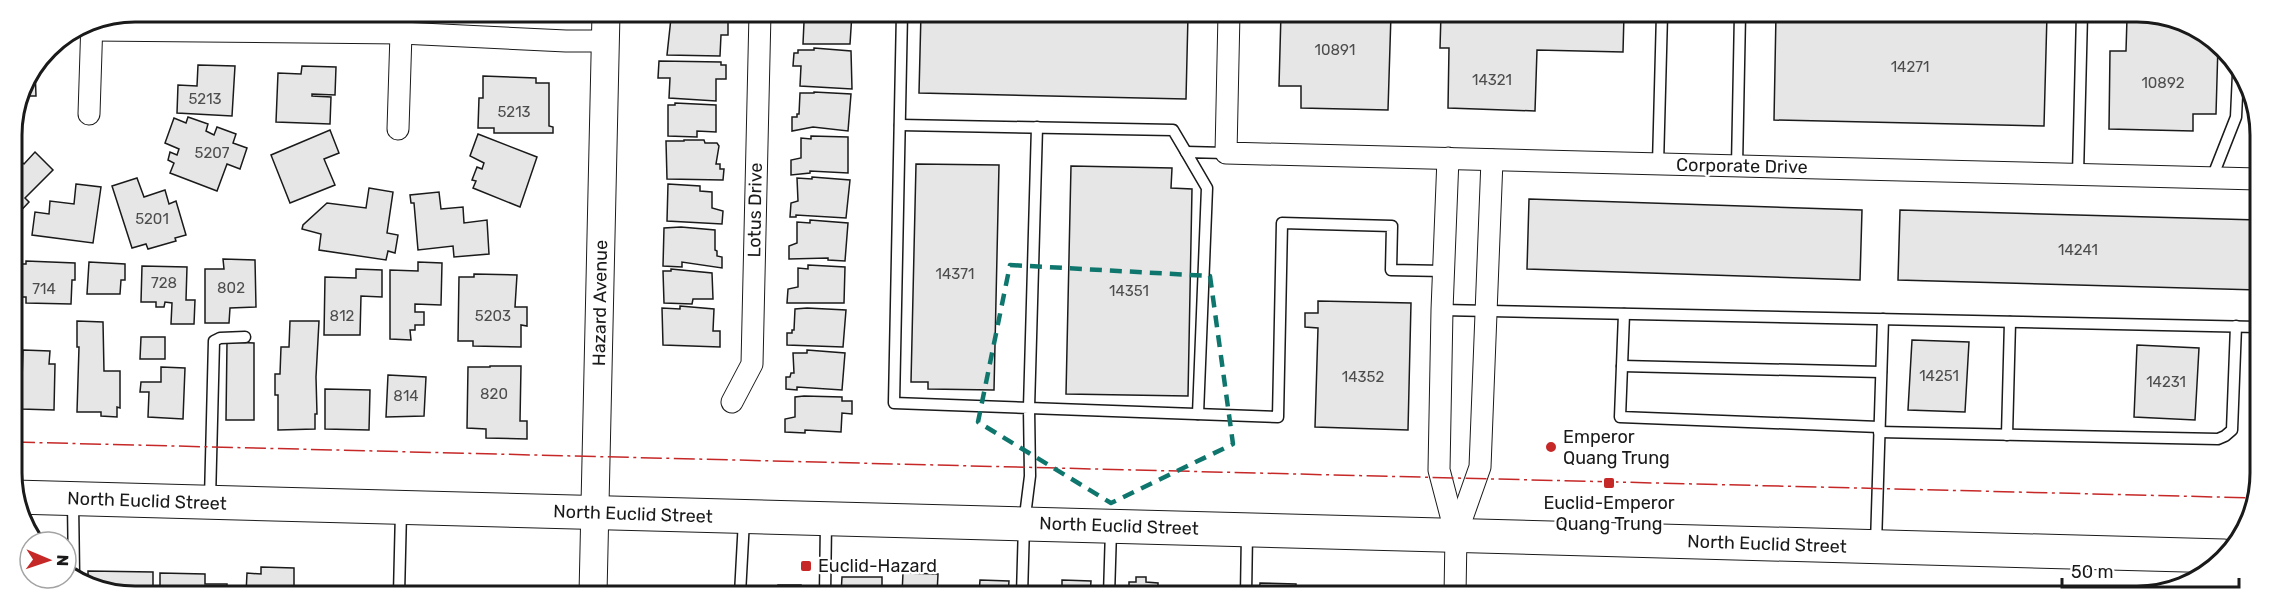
<svg xmlns="http://www.w3.org/2000/svg" width="2272" height="608" font-family="Rubik,sans-serif">
	<style>
		.building { fill: #e6e6e6; stroke: #1a1a1a; stroke-width: 1.5 }
		.lines { fill: none; stroke-linecap: round; stroke-linejoin: round }
		.service-casing { stroke: #1a1a1a; stroke-width: 13 }
		.minor-casing { stroke: #1a1a1a; stroke-width: 23 }
		.tertiary-casing { stroke: #1a1a1a; stroke-width: 29 }
		.primary-casing { stroke: #1a1a1a; stroke-width: 35 }
		.service { stroke: #fff; stroke-width: 10 }
		.minor { stroke: #fff; stroke-width: 21 }
		.tertiary { stroke: #fff; stroke-width: 27 }
		.primary { stroke: #fff; stroke-width: 33 }
		.power { stroke: #c62828; stroke-width: 1.5; stroke-dasharray: 21 4.5 3 4.5; stroke-linecap: butt }
		.marked { fill: none; stroke: #0f766e; stroke-width: 4.5; stroke-dasharray: 12 8; stroke-linejoin: round }
		.poi-dot { fill: #c62828; stroke: #fff; stroke-width: 2 }
		.labels { text-anchor: middle; dominant-baseline: central; stroke-width: 4.5; stroke-linejoin: round; paint-order: stroke }
		.number-label { font-size: 15px; fill: #4d4d4d }
		.street-label { font-size: 18px; fill: #1a1a1a; stroke: #fff }
		.poi-label { font-size: 18px; fill: #1a1a1a; stroke: #fff; text-anchor: start }
		.rim { fill: none; stroke: #1a1a1a; stroke-width: 3 }
	</style>
	<rect width="100%" height="100%" fill="#fff"/>
	<!-- building -->
	<g class="building">
		<polygon points="795,13 852,13 850,44 803,44 804,22 795,22"/>
		<polygon points="921,13 1188,15 1186,99 919,93"/>
		<polygon points="1281,13 1391,14 1388,110 1301,108 1301,86 1279,86"/>
		<polygon points="1441,14 1624,14 1623,52 1537,50 1535,111 1448,108 1449,48 1440,48"/>
		<polygon points="1776,14 2047,14 2044,126 1774,120"/>
		<polygon points="686,17 728,20 728,35 721,35 720,56 667,55 671,18 686,19"/>
		<polygon points="2127,18 2170,19 2218,45 2216,114 2193,114 2193,131 2109,129 2110,51 2126,51"/>
		<polygon points="814,48 851,51 852,89 800,86 801,66 793,66 794,53 798,53 798,50 814,50"/>
		<polygon points="659,61 721,62 721,65 726,65 726,79 716,79 716,101 669,98 670,78 658,78"/>
		<polygon points="198,65 235,66 232,116 177,113 178,85 197,86"/>
		<polygon points="302,66 336,67 335,95 312,94 312,96 331,97 330,124 276,122 278,73 301,74"/>
		<polygon points="35,67 36,96 20,96 22,88"/>
		<polygon points="483,76 536,78 536,83 549,83 549,126 553,127 553,133 494,133 494,128 478,128 479,98 483,98"/>
		<polygon points="814,92 851,94 848,131 813,127 792,131 792,117 797,117 797,114 799,114 800,93 814,93"/>
		<polygon points="675,103 716,105 716,132 697,131 697,137 668,136 668,105 675,105"/>
		<polygon points="188,117 208,124 206,131 214,135 217,127 236,134 233,143 247,148 240,169 227,164 217,191 170,173 174,163 168,160 170,152 177,155 179,149 165,143 174,118 186,123"/>
		<polygon points="330,130 339,153 324,159 335,185 290,203 271,155"/>
		<polygon points="478,134 537,157 520,207 473,188 476,181 472,180 477,167 482,169 484,163 470,156"/>
		<polygon points="811,136 848,137 848,173 810,171 810,173 791,175 791,160 801,158 801,138 811,139"/>
		<polygon points="684,140 704,140 705,143 717,143 719,146 716,164 720,164 720,169 724,169 723,180 667,179 666,141 684,141"/>
		<polygon points="35,152 53,170 25,198 29,202 13,219 12,153 24,164"/>
		<polygon points="916,164 999,165 994,390 928,389 928,382 911,382"/>
		<polygon points="1071,166 1172,168 1171,188 1192,189 1188,396 1066,394"/>
		<polygon points="812,177 850,180 846,218 796,215 796,217 790,217 791,203 798,201 797,178 812,179"/>
		<polygon points="137,178 144,197 165,190 169,204 176,201 186,235 175,238 176,241 148,249 146,244 132,248 112,186"/>
		<polygon points="76,184 101,187 93,243 32,235 35,212 49,214 50,201 74,204"/>
		<polygon points="668,184 700,186 700,191 712,192 712,208 723,211 722,224 667,221"/>
		<polygon points="369,188 393,192 387,233 398,235 395,253 388,251 386,260 319,250 321,234 302,229 303,225 327,203 366,208"/>
		<polygon points="439,192 441,209 463,207 464,223 487,220 489,254 454,257 453,246 418,250 414,203 411,203 410,195"/>
		<polygon points="1529,199 1862,210 1860,280 1527,269"/>
		<polygon points="1900,210 2258,220 2258,290 1898,280"/>
		<polygon points="810,220 848,223 845,261 828,260 828,258 789,259 789,246 797,243 797,222 810,223"/>
		<polygon points="681,227 715,230 715,250 717,251 717,256 722,257 722,268 682,262 682,267 663,266 664,228"/>
		<polygon points="223,259 255,260 256,307 230,308 229,323 205,323 205,269 224,269"/>
		<polygon points="26,261 75,263 75,280 72,280 71,304 26,303 26,297 16,297 17,264 26,264"/>
		<polygon points="89,262 125,264 125,280 121,280 120,294 87,294"/>
		<polygon points="418,262 442,263 441,305 415,304 415,312 424,312 424,325 415,325 415,330 410,330 411,340 390,339 390,270 418,271"/>
		<polygon points="808,265 845,267 844,303 787,303 788,289 798,287 798,268 808,269"/>
		<polygon points="142,266 187,267 186,300 195,300 194,324 171,324 172,303 165,302 164,307 156,307 156,302 141,302"/>
		<polygon points="356,269 382,270 382,297 361,296 360,335 324,335 325,277 356,278"/>
		<polygon points="671,269 712,273 713,299 693,299 692,304 664,303 663,271 671,271"/>
		<polygon points="474,274 517,275 515,307 527,307 527,326 521,325 521,347 473,346 473,341 458,341 459,277 474,277"/>
		<polygon points="1318,301 1411,303 1408,430 1315,427 1318,328 1305,327 1305,313 1318,313"/>
		<polygon points="680,306 714,309 713,331 720,331 720,347 663,345 662,308 680,309"/>
		<polygon points="807,308 846,310 843,347 787,345 787,333 792,333 792,330 794,330 795,309"/>
		<polygon points="77,321 103,322 104,371 120,371 120,408 117,407 117,417 101,416 101,412 77,412 79,347 77,347"/>
		<polygon points="290,321 319,321 316,377 317,414 315,414 315,429 278,430 278,395 275,395 275,374 280,374 281,347 289,347"/>
		<polygon points="141,337 165,337 165,359 140,359"/>
		<polygon points="1912,340 1969,342 1965,412 1908,410"/>
		<polygon points="227,342 254,343 254,420 226,420"/>
		<polygon points="2137,345 2199,348 2195,420 2134,417"/>
		<polygon points="23,350 50,351 49,364 55,364 54,410 21,409"/>
		<polygon points="807,350 845,353 842,390 797,387 797,390 786,389 786,377 790,377 791,373 794,373 793,353 807,353"/>
		<polygon points="490,366 521,366 520,421 527,421 527,439 486,438 486,429 467,428 468,367 490,367"/>
		<polygon points="161,367 185,368 183,419 148,417 149,392 140,392 141,382 161,382"/>
		<polygon points="388,375 426,377 424,416 386,417"/>
		<polygon points="325,389 370,390 369,430 325,429"/>
		<polygon points="804,396 842,397 842,401 852,401 852,414 842,413 841,432 805,430 805,433 785,432 785,419 795,417 795,397"/>
		<polygon points="261,567 294,568 294,594 246,594 247,573 261,574"/>
		<polygon points="88,571 153,572 153,594 111,594 88,581"/>
		<polygon points="160,573 205,574 205,584 227,584 227,594 160,594"/>
		<polygon points="903,573 938,574 937,594 902,594"/>
		<polygon points="842,577 882,577 882,594 841,594"/>
		<polygon points="1136,577 1146,577 1146,582 1158,583 1158,595 1129,595 1129,582 1136,582"/>
		<polygon points="980,580 1009,581 1008,595 979,594"/>
		<polygon points="1062,580 1091,581 1090,595 1062,595"/>
		<polygon points="1260,583 1296,584 1296,595 1259,595"/>
		<polygon points="778,585 801,585 801,594 767,594 778,593"/>
		<polygon points="1170,588 1206,589 1206,595 1170,595"/>
		<polygon points="1319,590 1332,590 1378,592 1378,595 1319,595"/>
		<polygon points="423,592 499,594 423,594"/>
	</g>
	<g class="lines">
		<!-- service casing -->
		<g class="service-casing">
			<g id="service">
				<polyline points="902,13 894,403 1029,408 1030,476 1024,524 1022,595"/>
				<polyline points="900,125 1173,130 1186,152"/>
				<polyline points="1037,127 1029,408 1278,417 1282,223 1392,226 1391,270 1444,271"/>
				<polyline points="1658,164 1662,14"/>
				<polyline points="1737,166 1740,14"/>
				<polyline points="2078,174 2082,14"/>
				<polyline points="2212,178 2236,117 2238,74"/>
				<polyline points="1442,310 2258,327"/>
				<polyline points="1624,314 1620,417 1879,427"/>
				<polyline points="1622,366 1881,372"/>
				<polyline points="1198,414 1207,188 1186,152 1226,153"/>
				<polyline points="1879,432 2218,439 2225,436 2232,430 2236,326"/>
				<polyline points="2007,435 2010,322"/>
				<polyline points="210,499 214,341 220,338 245,337"/>
				<polyline points="73,502 74,574"/>
				<polyline points="1876,544 1883,319"/>
				<polyline points="399,594 401,511"/>
				<polyline points="740,594 744,520"/>
				<polyline points="825,594 826,523"/>
				<polyline points="1109,595 1111,530"/>
				<polyline points="1246,595 1247,533"/>
			</g>
		</g>
		<!-- minor casing -->
		<g class="minor-casing">
			<g id="minor">
				<polyline points="1229,13 1226,153 2258,179"/>
				<polyline points="92,30 401,33 566,41 605,41"/>
				<polyline points="89,114 92,20"/>
				<polyline points="398,129 401,33"/>
				<polyline points="1448,158 1442,310 1439,470 1456,535 1455,595"/>
				<polyline points="732,402 752,364 760,13"/>
				<polyline points="1456,535 1480,467 1492,160"/>
			</g>
		</g>
		<!-- tertiary casing -->
		<g class="tertiary-casing">
			<polyline id="tertiary" points="593,594 606,13"/>
		</g>
		<!-- primary casing -->
		<g class="primary-casing">
			<polyline id="primary" points="14,497 2224,556"/>
		</g>
		<!-- service -->
		<use href="#service" class="service"/>
		<!-- minor -->
		<use href="#minor" class="minor"/>
		<!-- tertiary -->
		<use href="#tertiary" class="tertiary"/>
		<!-- primary -->
		<use href="#primary" class="primary"/>
		<!-- power -->
		<polyline class="power" points="14,442 2257,498"/>
	</g>
	<!-- marked area -->
	<path class="marked" d="M1010,265L1210,276L1233,444L1111,503L978,422Z"/>
	<!-- markers -->
	<g class="poi-dot">
		<circle cx="1551" cy="447" r="6"/>
		<rect x="1603" y="477" width="12" height="12" rx="3"/>
		<rect x="800" y="560" width="12" height="12" rx="3"/>
	</g>
	<g class="labels">
		<!-- number labels -->
		<g class="number-label">
			<text x="1335" y="50">10891</text>
			<text x="1910" y="67">14271</text>
			<text x="1492" y="80">14321</text>
			<text x="2163" y="83">10892</text>
			<text x="205" y="99">5213</text>
			<text x="514" y="112">5213</text>
			<text x="212" y="153">5207</text>
			<text x="152" y="219">5201</text>
			<text x="2078" y="250">14241</text>
			<text x="955" y="274">14371</text>
			<text x="164" y="283">728</text>
			<text x="231" y="288">802</text>
			<text x="44" y="289">714</text>
			<text x="1129" y="291">14351</text>
			<text x="342" y="316">812</text>
			<text x="493" y="316">5203</text>
			<text x="1939" y="376">14251</text>
			<text x="1363" y="377">14352</text>
			<text x="2166" y="382">14231</text>
			<text x="494" y="394">820</text>
			<text x="406" y="396">814</text>
		</g>
		<!-- street labels -->
		<g class="street-label">
			<text transform="translate(1742 166) rotate(1)">Corporate Drive</text>
			<text transform="translate(755 210) rotate(-89)">Lotus Drive</text>
			<text transform="translate(600 303) rotate(-89)">Hazard Avenue</text>
			<text transform="translate(147 501) rotate(2)">North Euclid Street</text>
			<text transform="translate(633 514) rotate(2)">North Euclid Street</text>
			<text transform="translate(1119 526) rotate(2)">North Euclid Street</text>
			<text transform="translate(1767 544) rotate(2)">North Euclid Street</text>
		</g>
		<!-- poi labels -->
		<g class="poi-label">
			<text x="1563" y="437">Emperor<tspan x="1563" dy="21">Quang Trung</tspan></text>
			<text x="1609" y="503" text-anchor="middle">Euclid-Emperor<tspan x="1609" dy="21">Quang Trung</tspan></text>
			<text x="818" y="566">Euclid-Hazard</text>
		</g>
	</g>
	<!-- crop -->
	<path d="M0 0H2272V608H0ZM135 22H2137A113 113 0 0 1 2250 135V473A113 113 0 0 1 2137 586H135A113 113 0 0 1 22 473V135A113 113 0 0 1 135 22Z" fill="#fff" fill-rule="evenodd"/>
	<path class="rim" d="M135 22H2137A113 113 0 0 1 2250 135V473A113 113 0 0 1 2137 586H135A113 113 0 0 1 22 473V135A113 113 0 0 1 135 22Z"/>
	<!-- north arrow -->
	<g transform="translate(48 560) rotate(92)"><circle r="28" fill="#ffffff" stroke="#a3a3a3" stroke-width="1.5"/>
	<path d="M0-4.5L10 22L0 15L-10 22Z" fill="#c62828"/>
	<text y="-9" font-size="16" font-weight="bold" text-anchor="middle" fill="#1a1a1a">N</text>
	</g>
	<!-- scale -->
	<path d="M2062 578v9h177v-9" fill="none" stroke="#1a1a1a" stroke-width="3"/>
	<text x="2071" y="578" font-size="18" fill="#1a1a1a" stroke="#ffffff" stroke-width="4.5" paint-order="stroke">50 m</text>
</svg>
